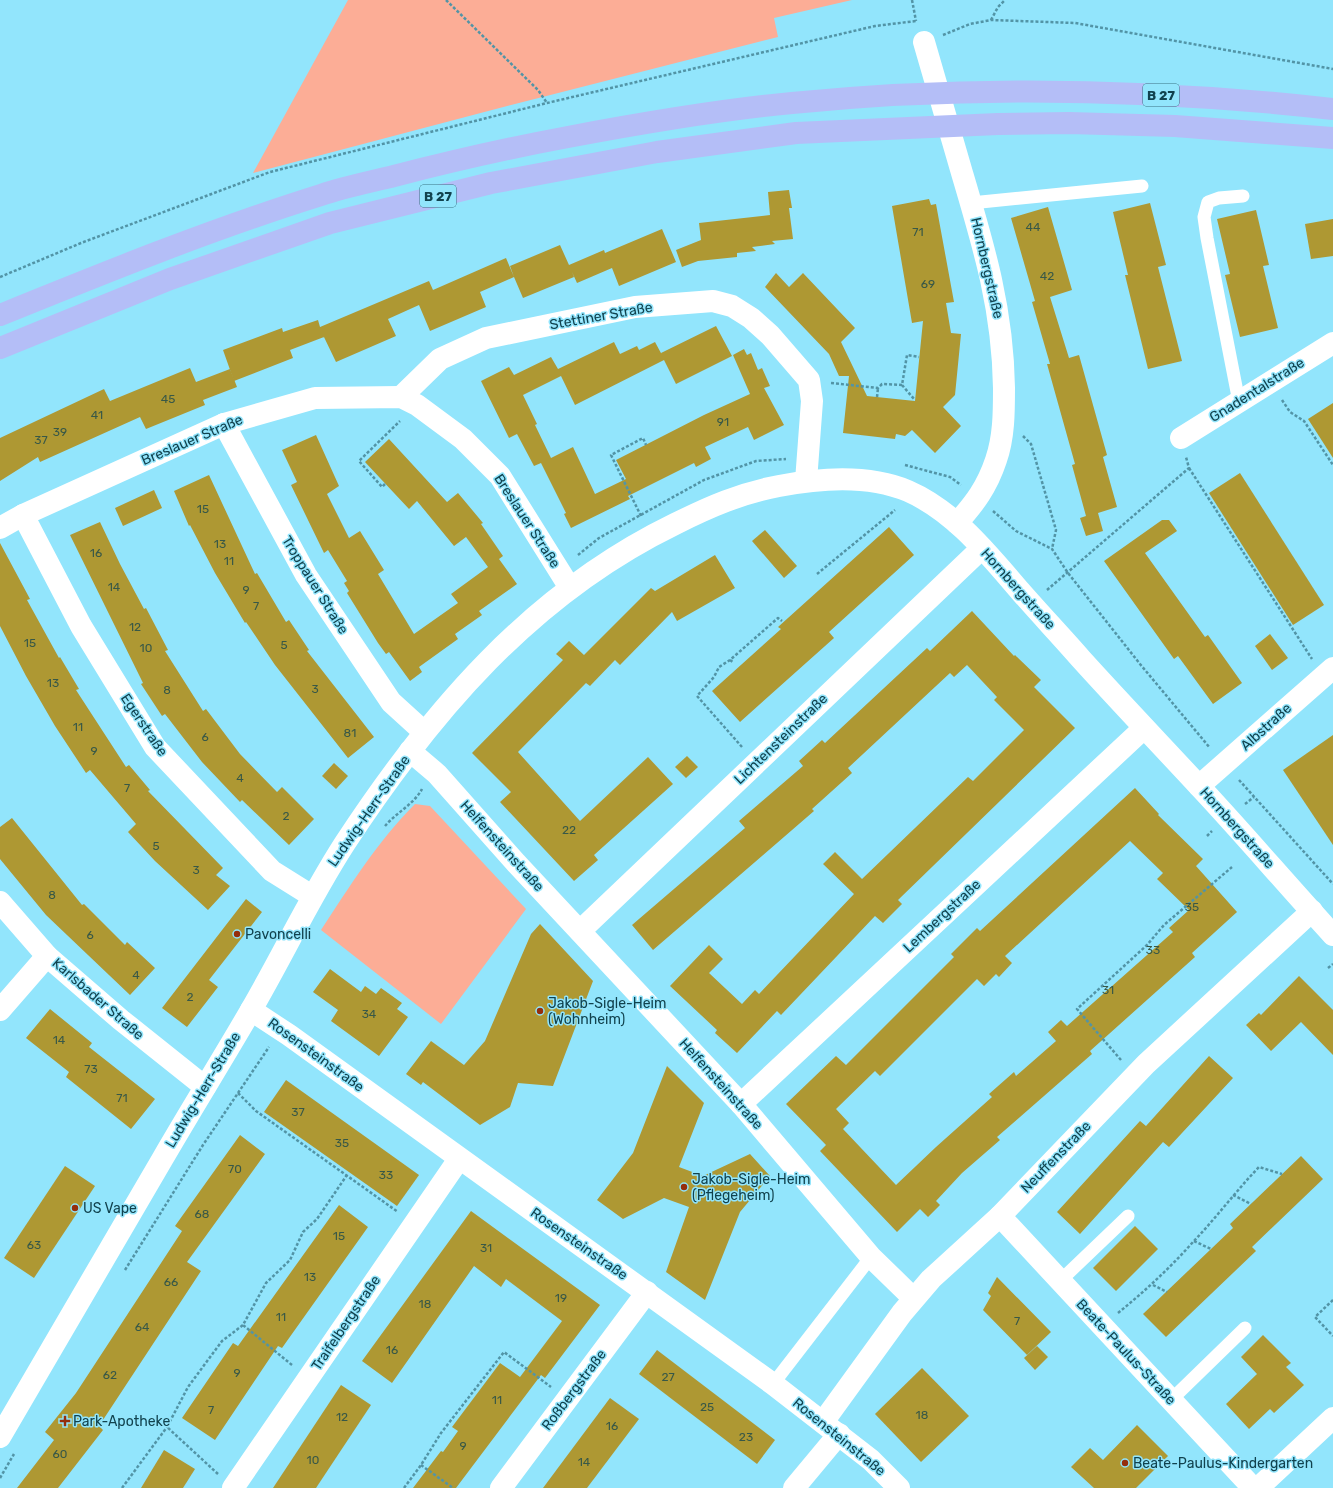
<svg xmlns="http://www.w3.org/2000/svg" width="1333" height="1488" font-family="Rubik,sans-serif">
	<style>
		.green { fill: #fcad96 }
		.building { fill: #ae9833; fill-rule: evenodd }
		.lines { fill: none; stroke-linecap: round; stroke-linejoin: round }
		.path { stroke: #5294a6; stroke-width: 2.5; stroke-dasharray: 3 2; stroke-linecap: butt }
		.lane { stroke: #fff; stroke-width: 13 }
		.street { stroke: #fff; stroke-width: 22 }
		.highway { stroke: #b4bef7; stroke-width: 22 }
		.poi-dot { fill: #952e0c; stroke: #92e5fc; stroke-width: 1.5 }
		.labels { text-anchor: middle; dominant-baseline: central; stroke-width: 3; stroke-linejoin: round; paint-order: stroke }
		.number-label { font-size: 12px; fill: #385847 }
		.shield { fill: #92e5fc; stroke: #387382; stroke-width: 1 }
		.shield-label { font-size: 13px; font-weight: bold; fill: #11424e }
		.street-label { font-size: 14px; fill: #11424e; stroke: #92e5fc }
		.poi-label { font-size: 14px; fill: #11424e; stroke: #92e5fc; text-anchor: start }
	</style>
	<rect width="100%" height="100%" fill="#92e5fc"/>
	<!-- green -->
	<g class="green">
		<polygon points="348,0 852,0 774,18 778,37 515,104 253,173"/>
		<path d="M415,804L430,806L526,909L441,1024L321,930C350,886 377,842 415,804Z"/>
	</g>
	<!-- building -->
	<g class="building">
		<polygon points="789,190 792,208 789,208 793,239 772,241 775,244 752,247 756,251 737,253 737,257 698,261 682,267 676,250 701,240 699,223 770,215 768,192"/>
		<polygon points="929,199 931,205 936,204 954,302 946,303 951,333 961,334 955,395 943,407 961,426 935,453 912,430 905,436 896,434 895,439 843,433 849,376 839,376 829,354 765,287 776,273 789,287 803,273 855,328 841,342 867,396 915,401 923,321 912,323 892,206"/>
		<polygon points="1150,203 1166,265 1158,267 1182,361 1148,369 1125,275 1128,275 1113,212"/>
		<polygon points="1048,207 1072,290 1050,297 1069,358 1079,355 1107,455 1103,457 1117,507 1098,513 1103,531 1086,536 1080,518 1089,515 1086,516 1072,465 1075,464 1047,364 1050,364 1032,302 1035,301 1011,218"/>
		<polygon points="1256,210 1269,265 1263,266 1278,328 1240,337 1225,275 1230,274 1217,219"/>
		<polygon points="1333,219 1333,256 1311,259 1305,224"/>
		<polygon points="662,229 676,262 619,286 612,268 577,283 572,272 574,277 523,298 514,277 480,292 486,307 430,331 419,305 388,319 396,336 336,362 323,335 324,337 290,350 293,358 234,381 223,350 282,328 283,332 318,320 320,327 429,281 433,290 506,258 514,277 510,266 560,245 569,265 604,250 605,253"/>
		<polygon points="716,326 732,356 676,384 664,360 575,405 561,376 523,395 537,424 535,425 551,458 547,460 573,447 595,494 626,479 616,460 704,415 750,394 733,355 744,349 747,355 751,353 758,370 762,368 770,386 764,388 784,425 754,440 748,427 705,447 711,459 696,467 694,463 628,496 630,499 571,528 564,514 566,513 541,463 534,466 517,434 509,438 481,381 509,367 514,375 551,357 558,369 614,342 620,354 637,346 639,350 655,342 662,355 661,353"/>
		<polygon points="190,368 196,382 230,369 237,387 203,400 205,405 146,429 140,417 40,462 38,457 0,481 0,438 104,389 110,401"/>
		<polygon points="1333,403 1333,458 1308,419"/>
		<polygon points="316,435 339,486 327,494 349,538 360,531 384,570 378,574 414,634 458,603 451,594 488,567 466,537 454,546 417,501 409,509 365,462 389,439 447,502 458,493 483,523 481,524 503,556 499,559 517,584 479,611 482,615 455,634 458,639 419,667 422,672 410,681 389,652 386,654 378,643 347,593 349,591 344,583 347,581 328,550 324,553 291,485 297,482 282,450"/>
		<polygon points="1240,473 1324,605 1293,625 1209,493"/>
		<polygon points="209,475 255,574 257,573 286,622 289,620 309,650 307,651 374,737 348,758 275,665 246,622 245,623 215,573 190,525 189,526 174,491"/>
		<polygon points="154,490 162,508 123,526 115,508"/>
		<polygon points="1162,520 1169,520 1177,531 1145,553 1205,637 1208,635 1242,683 1213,704 1178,656 1174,659 1104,561"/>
		<polygon points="100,522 120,564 144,609 146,608 168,650 165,651 203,711 206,709 240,754 277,792 282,787 314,819 289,845 242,800 240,802 202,762 165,714 162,716 141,684 143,683 70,535"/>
		<polygon points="889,527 914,555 829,632 834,638 740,722 712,691 781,629 778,627"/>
		<polygon points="765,530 797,566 784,578 752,541"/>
		<polygon points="0,543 30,599 27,600 59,658 60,657 79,689 76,690 126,767 129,765 150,790 148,791 223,868 216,875 230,886 208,910 155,861 128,832 136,824 90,770 86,773 55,726 26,676 0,626"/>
		<polygon points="715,555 735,588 677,621 672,612 620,665 615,660 590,686 586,683 518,752 580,821 648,757 673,784 594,855 598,860 574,881 500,802 511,792 472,753 563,660 556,654 569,641 584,655 651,588 655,591"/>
		<polygon points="972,611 1014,656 1015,655 1041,680 1034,687 1075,728 898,900 902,904 883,923 875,916 781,1015 777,1011 737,1053 715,1033 717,1030 670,986 709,945 723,959 709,973 742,1004 755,990 759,994 854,894 823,864 835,852 862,879 968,777 973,781 1024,730 994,700 997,697 967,665 954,677 950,673 848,768 852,773 812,809 814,811 653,950 632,925 745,828 739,821 803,766 799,761 822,740 825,743 927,648 930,651"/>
		<polygon points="1270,634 1288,658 1272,670 1255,646"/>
		<polygon points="1333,735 1333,845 1283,770"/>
		<polygon points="687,756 698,767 686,778 675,767"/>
		<polygon points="334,763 348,776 336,789 322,776"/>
		<path d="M1135,788L1159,814L1158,815L1203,859L1196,866L1237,912L1192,953L1195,957L1090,1051L1092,1054L997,1137L1000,1140L962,1173L936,1201L940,1205L928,1217L920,1209L897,1232L820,1151L826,1145L786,1104L836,1056L846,1065L954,957L951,954L977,928L980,931ZM1130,841L1163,873L1157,879L1189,910L1169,928L1173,932L1067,1026L1061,1020L1048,1032L1056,1041L1016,1076L1014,1072L989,1094L992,1097L936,1147L896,1185L843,1129L849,1123L836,1109L875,1071L880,1076L977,979L984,986L996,974L999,977L1012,963L1005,956Z"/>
		<polygon points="12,818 82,905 84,904 125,945 127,942 155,968 130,995 46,915 0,859 0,827"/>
		<polygon points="246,899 262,912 209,980 218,987 187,1027 162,1008"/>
		<polygon points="540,924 593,981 553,1086 518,1083 510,1107 480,1125 423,1082 421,1085 406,1074 431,1041 464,1065 485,1041 531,934"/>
		<polygon points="330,969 361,992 365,986 376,994 381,988 402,1003 397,1009 408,1017 379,1056 331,1021 338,1010 313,992"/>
		<polygon points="1299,976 1333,1010 1333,1055 1301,1022 1271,1051 1246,1025 1259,1013 1261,1015"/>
		<polygon points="50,1009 92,1043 89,1047 155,1099 131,1129 66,1077 69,1072 26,1038"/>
		<polygon points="1209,1056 1233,1078 1169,1147 1163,1142 1080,1234 1057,1212 1140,1121 1146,1126"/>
		<polygon points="667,1066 704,1103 679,1167 703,1176 750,1154 770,1176 740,1212 705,1300 666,1272 689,1207 664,1198 623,1219 597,1200 633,1153"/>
		<polygon points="286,1080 419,1175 397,1206 264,1112"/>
		<polygon points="240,1135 265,1154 187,1262 201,1271 99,1426 103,1430 58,1488 17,1488 54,1440 45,1432 76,1393 182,1231 175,1226"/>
		<polygon points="1301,1156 1323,1179 1252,1247 1256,1251 1166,1337 1143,1314 1233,1228 1230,1224"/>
		<polygon points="65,1166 95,1186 34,1278 4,1258"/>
		<polygon points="339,1205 368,1227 282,1348 278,1346 215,1440 182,1418 233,1343 238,1346"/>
		<polygon points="471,1211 600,1305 545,1378 541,1375 456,1488 413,1488 441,1451 443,1452 458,1431 452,1427 500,1363 520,1377 562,1321 506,1279 501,1287 474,1266 392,1383 362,1361"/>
		<polygon points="1135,1226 1158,1249 1116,1291 1093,1268"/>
		<polygon points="997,1277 1051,1332 1027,1355 983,1310 991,1296 988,1293"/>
		<polygon points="1263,1335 1291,1363 1286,1367 1304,1385 1274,1413 1270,1409 1249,1429 1226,1404 1257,1374 1241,1357"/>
		<polygon points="1037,1346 1048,1357 1035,1370 1024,1358"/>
		<polygon points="657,1350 775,1440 757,1464 639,1374"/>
		<polygon points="922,1368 969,1416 921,1462 875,1414"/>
		<polygon points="341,1385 371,1405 316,1488 273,1488"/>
		<polygon points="610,1398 639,1419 587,1488 543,1488"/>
		<polygon points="1137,1425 1168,1456 1136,1488 1094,1488 1071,1467 1090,1448 1103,1460"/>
		<polygon points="164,1450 195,1469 183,1488 141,1488"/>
	</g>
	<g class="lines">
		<!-- path -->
		<g class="path">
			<polyline points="446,0 538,90 547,103"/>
			<polyline points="912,0 916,21"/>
			<polyline points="991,20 998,7 1005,0"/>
			<polyline points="943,35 970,24 991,20 1075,23 1333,69"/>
			<polyline points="0,277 81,243 270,172 547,103 875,26 916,21"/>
			<polyline points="831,383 878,388 882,384 902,385 907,355 919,357"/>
			<polyline points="902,385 914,399"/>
			<polyline points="877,397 878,388"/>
			<polyline points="1282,400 1290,412 1304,421 1333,465"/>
			<polyline points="1023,436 1031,444 1056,530 1052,549"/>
			<polyline points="905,465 950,477 961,485"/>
			<polyline points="1189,468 1312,659"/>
			<polyline points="385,484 382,487 359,461 400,421"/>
			<polyline points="993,511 1016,531 1052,549 1068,573 1140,664 1210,748"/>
			<polyline points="641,516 611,455 643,438 646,445"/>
			<polyline points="578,555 599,538 704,480 756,461 786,459"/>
			<polyline points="817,574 895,510"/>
			<polyline points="1047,590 1189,468 1186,457"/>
			<polyline points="730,660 734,663"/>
			<polyline points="742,747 697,696 714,677 719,667 730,660 778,618 782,621"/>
			<polyline points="1239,780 1333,884"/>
			<polyline points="1245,804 1254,797"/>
			<path d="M385,826C396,813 414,804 422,789"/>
			<polyline points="1207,836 1212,831"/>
			<polyline points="1328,968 1333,964"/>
			<polyline points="1121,1060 1077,1009 1147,945 1164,925 1232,867"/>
			<polyline points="238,1093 256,1111 398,1212"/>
			<polyline points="1233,1195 1251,1204"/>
			<polyline points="1194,1241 1211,1249"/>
			<polyline points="125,1270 203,1145 269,1047"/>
			<polyline points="1153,1285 1167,1292"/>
			<polyline points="1333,1300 1315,1317 1333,1336"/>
			<path d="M1118,1313C1145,1291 1170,1268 1193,1242C1216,1218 1236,1191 1259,1167L1282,1174"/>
			<polyline points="292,1365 243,1325 266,1283 290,1260 303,1232 317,1219 347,1175"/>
			<polyline points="421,1465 453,1488"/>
			<polyline points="218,1474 167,1427 188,1387 222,1341 243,1325"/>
			<polyline points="0,1478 14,1454"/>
			<polyline points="122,1488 167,1427"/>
			<polyline points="404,1488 421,1465 441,1433 504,1352 551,1387"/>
		</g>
		<!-- lane -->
		<g class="lane">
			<polyline points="971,203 1142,186"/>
			<polyline points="1239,402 1207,238 1204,217 1208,202 1219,198 1243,196"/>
			<polyline points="1060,1281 1128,1216"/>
			<polyline points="773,1384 871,1257"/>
			<polyline points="1171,1400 1245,1328"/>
		</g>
		<!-- street -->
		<g class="street">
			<path d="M924,42C937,86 949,129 962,173C984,247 1003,310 1004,388C1004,412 1004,437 996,460C987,487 975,503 957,523"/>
			<polyline points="401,397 440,359 486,338 635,307 713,301 732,306 751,318 770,335 809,380 812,401 806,481"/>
			<polyline points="224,424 306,575 391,702 424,732"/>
			<polyline points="1181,438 1333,343"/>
			<polyline points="23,515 81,626 155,747 272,871 312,896"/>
			<polyline points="0,528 23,515 224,424 315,398 401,397 417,405 463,439 500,476 570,588"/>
			<polyline points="410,751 437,774 516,863 741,1104 871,1257 913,1298"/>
			<polyline points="1199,786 1333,668"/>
			<polyline points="0,902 47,956 121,1020 205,1087"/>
			<polyline points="580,931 982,548"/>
			<polyline points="0,1010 47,956"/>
			<polyline points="251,1010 289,1035 773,1384 871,1460 899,1488"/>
			<polyline points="741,1104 1144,728"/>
			<polyline points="1000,1216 1253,1488"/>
			<polyline points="823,1422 902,1313 931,1279 1000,1216 1146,1064 1312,911"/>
			<path d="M0,1437C54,1344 108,1251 163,1158C192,1108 222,1060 251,1010C283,955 310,897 345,843C431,712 531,594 675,524C709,507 741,493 779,486C820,478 868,474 908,491C954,511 988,554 1020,591C1040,614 1061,636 1081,659C1119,701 1159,743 1198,785C1244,834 1287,885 1333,935"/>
			<polyline points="233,1488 459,1159"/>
			<polyline points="501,1488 647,1292"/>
			<polyline points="794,1488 839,1434"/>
			<polyline points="1258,1488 1333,1418"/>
		</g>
		<!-- highway -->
		<g class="highway">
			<path d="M0,315C106,272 212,229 321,195C345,187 370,182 394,176C452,161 509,148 568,137C642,123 717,110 792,103C971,85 1154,89 1333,109"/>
			<polyline points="0,348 170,279 330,223 491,183 657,152 796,133 998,124 1069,123 1175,126 1333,138"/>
		</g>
	</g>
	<!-- markers -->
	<g class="poi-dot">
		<circle cx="237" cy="934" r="4"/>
		<circle cx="540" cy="1011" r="4"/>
		<circle cx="684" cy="1187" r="4"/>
		<circle cx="75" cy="1208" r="4"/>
		<path d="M63 1415h4v4h4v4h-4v4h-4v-4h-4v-4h4z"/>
		<circle cx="1125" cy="1463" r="4"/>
	</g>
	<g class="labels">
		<!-- number labels -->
		<g class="number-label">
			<text x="1033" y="227">44</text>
			<text x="918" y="232">71</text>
			<text x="1047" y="276">42</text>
			<text x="928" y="284">69</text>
			<text x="168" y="399">45</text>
			<text x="97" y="415">41</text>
			<text x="723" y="422">91</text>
			<text x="60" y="432">39</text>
			<text x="41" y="440">37</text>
			<text x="203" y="509">15</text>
			<text x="220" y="544">13</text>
			<text x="96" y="553">16</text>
			<text x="229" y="561">11</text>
			<text x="114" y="587">14</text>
			<text x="246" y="590">9</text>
			<text x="256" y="606">7</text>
			<text x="135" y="627">12</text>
			<text x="30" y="643">15</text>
			<text x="284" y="645">5</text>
			<text x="146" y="648">10</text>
			<text x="53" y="683">13</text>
			<text x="315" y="689">3</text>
			<text x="167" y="690">8</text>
			<text x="78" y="727">11</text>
			<text x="350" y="733">81</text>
			<text x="205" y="737">6</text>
			<text x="94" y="751">9</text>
			<text x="240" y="778">4</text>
			<text x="127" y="788">7</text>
			<text x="286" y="816">2</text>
			<text x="569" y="830">22</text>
			<text x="156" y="846">5</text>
			<text x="196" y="870">3</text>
			<text x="52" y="895">8</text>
			<text x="1192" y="907">35</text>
			<text x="90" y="935">6</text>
			<text x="1153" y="950">33</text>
			<text x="136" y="975">4</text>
			<text x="1108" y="990">31</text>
			<text x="190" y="997">2</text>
			<text x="369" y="1014">34</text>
			<text x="59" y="1040">14</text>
			<text x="91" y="1069">73</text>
			<text x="122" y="1098">71</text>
			<text x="298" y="1112">37</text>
			<text x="342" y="1143">35</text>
			<text x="235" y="1169">70</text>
			<text x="386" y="1175">33</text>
			<text x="202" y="1214">68</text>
			<text x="339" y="1236">15</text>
			<text x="34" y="1245">63</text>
			<text x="486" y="1248">31</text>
			<text x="310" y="1277">13</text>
			<text x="171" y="1282">66</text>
			<text x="561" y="1298">19</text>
			<text x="425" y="1304">18</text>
			<text x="281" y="1317">11</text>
			<text x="1017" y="1321">7</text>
			<text x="142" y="1327">64</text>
			<text x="392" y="1350">16</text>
			<text x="237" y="1373">9</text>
			<text x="110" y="1375">62</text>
			<text x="668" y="1377">27</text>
			<text x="497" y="1400">11</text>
			<text x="707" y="1407">25</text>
			<text x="211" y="1410">7</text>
			<text x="922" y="1415">18</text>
			<text x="342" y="1417">12</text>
			<text x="612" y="1426">16</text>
			<text x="746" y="1437">23</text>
			<text x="463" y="1446">9</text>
			<text x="60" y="1454">60</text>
			<text x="313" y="1460">10</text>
			<text x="584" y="1462">14</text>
		</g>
		<!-- shield labels -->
		<g class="shield">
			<rect x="1143" y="84" width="36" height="22" rx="3"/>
			<rect x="420" y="185" width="36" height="22" rx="3"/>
		</g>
		<g class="shield-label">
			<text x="1161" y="95">B 27</text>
			<text x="438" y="196">B 27</text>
		</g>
		<!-- street labels -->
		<g class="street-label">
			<text transform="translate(987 268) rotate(77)">Hornbergstraße</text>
			<text transform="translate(601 316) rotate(-10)">Stettiner Straße</text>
			<text transform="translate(1257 390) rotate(-32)">Gnadentalstraße</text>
			<text transform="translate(192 440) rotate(-23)">Breslauer Straße</text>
			<text transform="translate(527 521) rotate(57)">Breslauer Straße</text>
			<text transform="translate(315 585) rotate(58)">Troppauer Straße</text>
			<text transform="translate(1018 589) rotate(48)">Hornbergstraße</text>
			<text transform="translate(144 725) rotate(56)">Egerstraße</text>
			<text transform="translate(1266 727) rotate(-42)">Albstraße</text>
			<text transform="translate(781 739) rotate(-44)">Lichtensteinstraße</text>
			<text transform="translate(369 811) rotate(-55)">Ludwig-Herr-Straße</text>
			<text transform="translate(1237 828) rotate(48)">Hornbergstraße</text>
			<text transform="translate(502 846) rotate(48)">Helfensteinstraße</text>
			<text transform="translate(942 916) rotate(-43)">Lembergstraße</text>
			<text transform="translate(98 999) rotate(41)">Karlsbader Straße</text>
			<text transform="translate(316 1055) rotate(36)">Rosensteinstraße</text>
			<text transform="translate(721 1084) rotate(48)">Helfensteinstraße</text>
			<text transform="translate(203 1090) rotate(-59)">Ludwig-Herr-Straße</text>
			<text transform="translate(1056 1157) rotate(-46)">Neuffenstraße</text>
			<text transform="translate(579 1244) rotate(35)">Rosensteinstraße</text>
			<text transform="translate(346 1323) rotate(-56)">Traifelbergstraße</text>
			<text transform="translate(1126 1352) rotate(47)">Beate-Paulus-Straße</text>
			<text transform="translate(574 1390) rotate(-53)">Roßbergstraße</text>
			<text transform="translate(839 1437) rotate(39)">Rosensteinstraße</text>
		</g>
		<!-- poi labels -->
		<g class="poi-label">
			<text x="245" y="934">Pavoncelli</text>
			<text x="548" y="1003">Jakob-Sigle-Heim<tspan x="548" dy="16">(Wohnheim)</tspan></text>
			<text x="692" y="1179">Jakob-Sigle-Heim<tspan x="692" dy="16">(Pflegeheim)</tspan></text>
			<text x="83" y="1208">US Vape</text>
			<text x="73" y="1421">Park-Apotheke</text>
			<text x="1133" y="1463">Beate-Paulus-Kindergarten</text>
		</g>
	</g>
</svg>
